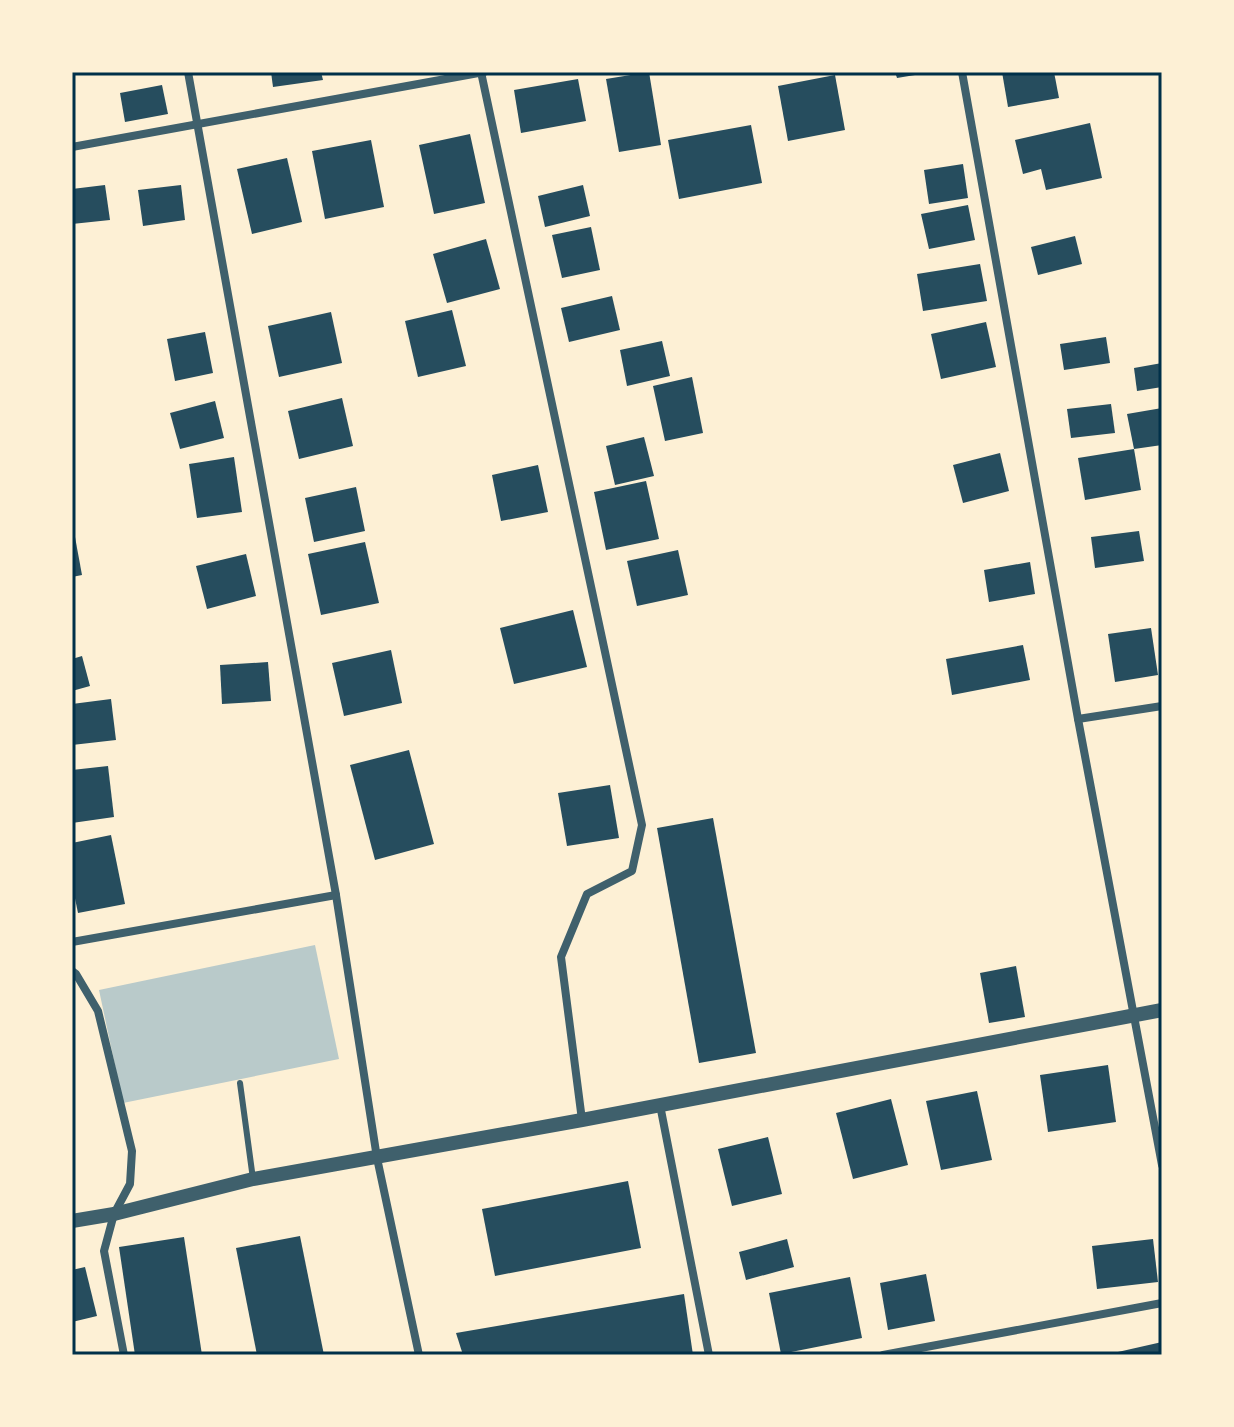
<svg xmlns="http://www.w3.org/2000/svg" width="1234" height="1427" font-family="Ubuntu,sans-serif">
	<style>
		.green { fill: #b9caca }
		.building { fill: #264d5e }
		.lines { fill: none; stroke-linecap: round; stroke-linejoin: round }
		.service { stroke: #3f606c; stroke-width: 6 }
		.minor { stroke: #3f606c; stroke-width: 8 }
		.tertiary { stroke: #3f606c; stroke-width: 14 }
		.neatline { fill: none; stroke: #003049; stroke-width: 3 }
	</style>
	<rect width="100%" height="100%" fill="#fdf0d5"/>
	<!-- green -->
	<polygon class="green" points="315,945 339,1059 123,1103 99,990"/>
	<!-- building -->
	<g class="building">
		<polygon points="271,72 321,72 323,80 273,87"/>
		<polygon points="649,72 661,145 619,152 606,79"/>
		<polygon points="895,72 921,72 921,74 897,78"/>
		<polygon points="1002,72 1054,72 1059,98 1008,107"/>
		<polygon points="835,75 845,130 788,141 778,86"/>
		<polygon points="578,79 586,121 521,133 514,90"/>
		<polygon points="162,85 168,114 125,122 120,93"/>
		<polygon points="1090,123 1102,178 1046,190 1041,169 1023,174 1015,140"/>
		<polygon points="751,125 762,183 679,199 668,140"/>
		<polygon points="470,134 485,203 434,214 419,145"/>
		<polygon points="371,140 384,207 325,219 312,151"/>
		<polygon points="287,158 302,222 252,234 237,169"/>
		<polygon points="963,164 968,198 929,204 924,170"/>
		<polygon points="105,185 110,220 72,224 72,189"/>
		<polygon points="181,185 185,220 143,226 138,190"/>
		<polygon points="583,185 590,216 545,227 538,196"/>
		<polygon points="968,205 975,240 929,249 921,214"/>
		<polygon points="591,227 600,270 562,278 552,235"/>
		<polygon points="1075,236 1082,264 1038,275 1031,247"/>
		<polygon points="486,239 500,289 447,303 433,254"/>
		<polygon points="980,264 987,301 923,311 917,274"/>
		<polygon points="612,296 620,330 569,342 561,308"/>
		<polygon points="452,310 466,366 418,377 405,321"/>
		<polygon points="331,312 342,363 279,377 268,326"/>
		<polygon points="986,322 996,367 941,379 931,334"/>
		<polygon points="205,332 213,373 175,381 167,339"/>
		<polygon points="1106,337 1110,363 1064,370 1060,344"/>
		<polygon points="662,341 670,376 627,386 620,350"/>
		<polygon points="1162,363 1162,387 1137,391 1134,368"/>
		<polygon points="692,377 703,433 665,441 653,386"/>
		<polygon points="342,398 353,446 299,459 288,411"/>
		<polygon points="215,401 224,438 180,449 170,413"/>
		<polygon points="1111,404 1115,433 1071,438 1067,409"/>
		<polygon points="1162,408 1162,445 1134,449 1127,414"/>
		<polygon points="644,437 654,476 615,485 606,446"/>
		<polygon points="1134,449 1141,490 1085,500 1078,458"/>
		<polygon points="1000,453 1009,491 963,503 953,465"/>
		<polygon points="234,457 242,512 197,518 189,464"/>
		<polygon points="538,465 548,512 501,521 492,475"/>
		<polygon points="646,481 659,539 606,550 594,492"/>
		<polygon points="356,487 365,531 314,542 305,498"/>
		<polygon points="1139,531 1144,561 1095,568 1091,537"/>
		<polygon points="75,537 82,575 72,577 72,538"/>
		<polygon points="365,542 379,603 321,615 308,554"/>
		<polygon points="678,550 688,595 637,606 627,561"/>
		<polygon points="246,554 256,596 207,609 196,566"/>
		<polygon points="1030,562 1035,594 989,602 984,570"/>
		<polygon points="573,610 587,667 514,684 500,628"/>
		<polygon points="1151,628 1158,675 1115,682 1108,634"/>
		<polygon points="1023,645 1030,680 952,695 946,659"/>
		<polygon points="391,650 402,703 344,716 332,663"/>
		<polygon points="82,656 90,686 72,691 72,659"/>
		<polygon points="268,662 271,701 222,704 220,665"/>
		<polygon points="111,699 116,740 72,745 72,704"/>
		<polygon points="409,750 434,844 375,860 350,765"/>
		<polygon points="108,766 114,817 72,823 72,770"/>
		<polygon points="610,785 619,838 567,846 558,793"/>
		<polygon points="713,818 756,1053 699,1063 657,828"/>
		<polygon points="111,835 125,904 78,913 72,884 72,843"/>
		<polygon points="1016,966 1025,1017 989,1023 980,973"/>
		<polygon points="1108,1065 1116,1122 1048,1132 1040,1075"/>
		<polygon points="977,1091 992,1160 941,1170 926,1101"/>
		<polygon points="891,1099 908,1165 853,1179 836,1113"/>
		<polygon points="768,1137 782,1194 732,1206 718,1149"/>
		<polygon points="628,1181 641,1248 495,1276 482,1209"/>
		<polygon points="300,1236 324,1355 257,1355 236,1248"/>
		<polygon points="184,1237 202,1355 135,1355 119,1247"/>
		<polygon points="787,1239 794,1267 746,1280 739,1252"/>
		<polygon points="1153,1239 1158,1282 1097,1289 1092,1246"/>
		<polygon points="85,1267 97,1316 72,1322 72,1270"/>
		<polygon points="926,1274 935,1321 888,1330 880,1283"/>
		<polygon points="850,1277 862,1338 781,1354 769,1293"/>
		<polygon points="684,1294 693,1355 463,1355 456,1333"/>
		<polygon points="1162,1342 1162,1355 1109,1355 1109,1354"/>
	</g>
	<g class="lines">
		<!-- service -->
		<polyline class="service" points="240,1083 253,1179"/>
		<!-- minor -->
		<g class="minor">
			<polyline points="188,72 336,895 377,1158 419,1355"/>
			<polyline points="481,72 642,825 632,871 587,894 561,957 582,1120"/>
			<polyline points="962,72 1078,719 1162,1165"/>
			<polyline points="72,147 484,72"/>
			<polyline points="1078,719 1162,706"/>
			<polyline points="72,942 336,895"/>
			<polyline points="72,971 76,974 98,1011 132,1151 130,1184 114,1214 104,1251 124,1355"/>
			<polyline points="660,1105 709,1355"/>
			<polyline points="883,1355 1162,1303"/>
		</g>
		<!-- tertiary -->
		<polyline class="tertiary" points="72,1221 114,1214 253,1179 582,1120 1162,1010"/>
	</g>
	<!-- border -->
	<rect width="1234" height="1427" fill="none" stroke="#fdf0d5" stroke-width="148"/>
	<rect x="74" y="74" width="1086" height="1279" class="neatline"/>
</svg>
